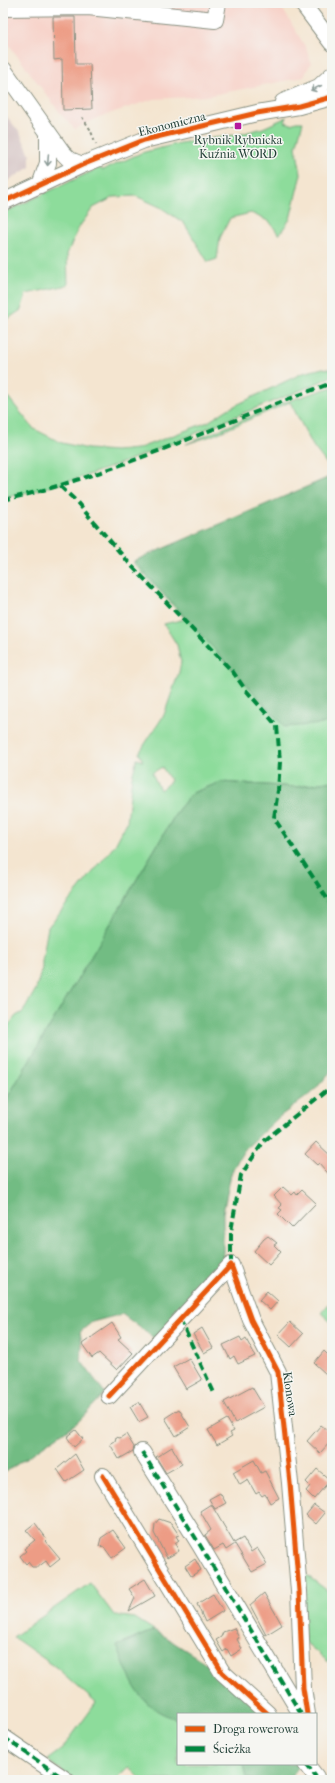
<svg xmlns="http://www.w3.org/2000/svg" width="335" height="1783" font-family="'IM FELL French Canon',serif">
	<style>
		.built { fill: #f7d1c8 }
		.industrial { fill: #d2bfc0 }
		.green { fill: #8ddc9b; stroke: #568c68; fill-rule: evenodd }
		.forest { fill: #72bc83; stroke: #487c5c }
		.building { fill: #ed9c85 }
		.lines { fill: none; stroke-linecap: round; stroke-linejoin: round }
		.minor-casing { stroke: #8a9182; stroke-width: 18 }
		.path { stroke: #8a9182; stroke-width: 2; stroke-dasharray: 3 3; stroke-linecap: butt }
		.minor { stroke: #fff; stroke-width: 16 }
		.quiet { stroke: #00873e; stroke-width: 4; stroke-dasharray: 8 4; stroke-linecap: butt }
		.cycleway-casing { stroke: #f6f6f2; stroke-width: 8 }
		.cycleway { stroke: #e8590c; stroke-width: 5 }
		.oneway { stroke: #8f9e9a }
		.poi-dot { fill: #b5179e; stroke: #f6f6f2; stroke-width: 1.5 }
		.labels { text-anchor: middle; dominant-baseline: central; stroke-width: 3; stroke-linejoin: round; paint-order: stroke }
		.street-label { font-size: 12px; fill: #1f3d34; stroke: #f6f6f2 }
		.poi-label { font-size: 12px; fill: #1f3d34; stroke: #f6f6f2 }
	</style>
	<rect width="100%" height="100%" fill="#f6f6f2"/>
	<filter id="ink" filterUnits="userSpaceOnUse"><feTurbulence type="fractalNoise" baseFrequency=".025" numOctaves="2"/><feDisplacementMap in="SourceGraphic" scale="8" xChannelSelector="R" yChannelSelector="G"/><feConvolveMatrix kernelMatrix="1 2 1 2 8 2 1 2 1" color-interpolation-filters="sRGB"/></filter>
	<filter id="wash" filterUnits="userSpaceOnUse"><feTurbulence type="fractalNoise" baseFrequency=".012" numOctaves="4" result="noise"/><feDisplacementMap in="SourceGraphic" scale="16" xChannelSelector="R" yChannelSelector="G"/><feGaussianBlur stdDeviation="0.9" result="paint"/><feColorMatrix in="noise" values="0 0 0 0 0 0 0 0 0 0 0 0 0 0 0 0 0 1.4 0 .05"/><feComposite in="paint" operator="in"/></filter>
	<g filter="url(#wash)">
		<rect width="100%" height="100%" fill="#f4e5d0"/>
		<!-- built -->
		<polygon class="built" points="3,3 263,3 282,8 306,48 311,62 304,77 207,96 154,99 99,117 75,129 64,118 3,37"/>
		<!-- industrial -->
		<polygon class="industrial" points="3,112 20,133 30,155 30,167 3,184"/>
		<!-- green -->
		<g class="green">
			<polygon points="287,117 285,122 291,124 296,122 303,122 296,147 301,174 290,219 279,235 270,222 251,213 230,218 220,238 217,259 208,262 184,223 160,207 136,196 114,197 93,208 79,227 67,254 68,285 26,294 21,310 3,322 3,213 99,168 103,170 141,153 180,143 241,134 263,128"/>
			<path d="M323,368L332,370V376C300,392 267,403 234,417C159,449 83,482 3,498V391L34,429L62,443L88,449L115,451L137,449L208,422L228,409L303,373Z"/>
			<polygon points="332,387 332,471 313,446 290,402 211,436 186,444 282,403"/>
			<path d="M332,476V781L296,787L221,782L192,793L178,810L3,1105V1032L16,1016L23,1012L36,989L42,968V961L48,927L115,845L127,822L132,777L137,759L143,761L139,753L164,715L179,672L181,662L177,645L164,624L185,619L134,564V561L143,559ZM162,767L171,781L160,790L152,773Z"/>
			<polygon points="332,1300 332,1323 321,1313"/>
			<polygon points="301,1571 332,1594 332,1665 305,1642"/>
			<polygon points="90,1583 114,1615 135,1618 154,1630 117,1646 174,1718 178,1719 178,1764 244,1764 247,1778 251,1780 142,1780 129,1767 116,1780 73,1780 47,1760 62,1749 96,1703 57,1668 13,1637"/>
		</g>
		<!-- forest -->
		<g class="forest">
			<polygon points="332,476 332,720 322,724 285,727 134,561"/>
			<polygon points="332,781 332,1070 313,1092 279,1117 245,1149 238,1160 231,1174 223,1213 223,1264 155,1339 122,1314 92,1322 80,1332 82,1344 81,1361 105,1393 78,1422 3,1474 3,1105 178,810 192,793 221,782 296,787"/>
			<path d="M154,1630L212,1667L264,1714H178V1719C139,1710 130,1679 117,1646Z"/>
			<path d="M244,1764H301C298,1767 294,1774 290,1776C283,1781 254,1782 247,1778Z"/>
		</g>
		<g id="blocks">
			<!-- building -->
			<g class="building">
				<polygon points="53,17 75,17 76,64 90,64 92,109 63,110 62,59 54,60"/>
				<polygon points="316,1142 332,1157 332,1178 319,1163 317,1165 305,1154"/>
				<polygon points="283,1187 292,1195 295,1192 297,1195 302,1190 316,1203 292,1228 278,1214 282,1210 279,1208 282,1205 274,1196"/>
				<polygon points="268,1236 277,1243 274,1245 281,1252 269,1265 254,1251 264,1239"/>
				<polygon points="267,1291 278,1301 270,1310 259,1300"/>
				<polygon points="290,1322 303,1334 291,1347 278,1335"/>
				<polygon points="112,1323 121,1337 118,1339 133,1353 117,1370 99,1353 92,1358 82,1344"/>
				<polygon points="202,1328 213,1348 204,1353 193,1334"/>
				<polygon points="240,1337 242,1342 246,1339 255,1356 238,1364 234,1356 230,1359 223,1345"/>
				<polygon points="324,1351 332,1359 332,1368 326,1374 314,1363"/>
				<polygon points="189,1358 202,1380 186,1389 173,1367"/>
				<polygon points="252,1387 264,1407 235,1423 224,1402"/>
				<polygon points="139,1402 148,1417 139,1422 130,1407"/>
				<polygon points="179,1409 190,1427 176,1436 165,1418"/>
				<polygon points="227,1419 234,1431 230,1433 232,1436 217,1445 208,1430"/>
				<polygon points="321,1425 332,1434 332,1440 320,1453 307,1441"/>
				<polygon points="76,1430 83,1439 74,1447 67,1437"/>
				<polygon points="126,1434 134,1447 133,1451 119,1459 110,1444 115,1441 116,1437 120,1438"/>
				<polygon points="172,1447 182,1464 166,1473 156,1457"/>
				<polygon points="75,1454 84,1470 66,1482 57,1469"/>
				<polygon points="254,1460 261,1473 265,1471 279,1498 270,1503 265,1494 262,1496 259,1492 256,1494 248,1480 240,1485 233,1472"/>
				<polygon points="317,1469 330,1480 314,1499 306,1491 310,1486 306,1482"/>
				<polygon points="220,1493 226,1503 215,1509 209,1499"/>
				<polygon points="211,1504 234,1543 243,1538 251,1552 257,1548 267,1564 252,1572 235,1544 226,1550 223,1545 214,1550 205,1535 211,1530 200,1511"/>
				<polygon points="314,1505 325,1513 316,1524 306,1515"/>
				<polygon points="159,1519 171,1523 179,1535 176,1536 179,1541 175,1544 179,1551 167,1558 154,1533 155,1524"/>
				<polygon points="35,1523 47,1539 45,1541 60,1559 50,1567 46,1561 38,1567 32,1567 28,1562 26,1564 20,1556 26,1551 24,1549 35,1540 26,1530"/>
				<polygon points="113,1530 126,1548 112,1558 104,1547 99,1546 101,1538"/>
				<polygon points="195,1559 201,1570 191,1576 185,1566"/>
				<polygon points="145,1579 155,1596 129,1611 135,1598 129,1589"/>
				<polygon points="264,1593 282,1625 266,1635 250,1605"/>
				<polygon points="213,1594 223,1611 205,1622 197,1604"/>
				<polygon points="234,1628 239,1638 237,1639 242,1649 231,1656 227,1649 223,1652 216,1640 221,1637 223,1632"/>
			</g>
		</g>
	</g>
	<g filter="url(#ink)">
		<use href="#blocks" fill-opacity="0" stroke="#8a9182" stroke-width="1"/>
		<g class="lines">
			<!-- minor casing -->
			<g class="minor-casing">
				<g id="minor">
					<polyline points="302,3 332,43"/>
					<polyline points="3,8 88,7 215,20 218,3"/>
					<polyline points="3,69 62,152 70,160 82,165"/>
					<polyline points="283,102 319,87 332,75"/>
					<polyline points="40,185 48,163 48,134"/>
					<polyline points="3,202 82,165 144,140 257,113 299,106 332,97"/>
					<polyline points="109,1396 231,1265 251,1320 278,1372 290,1483 299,1591 303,1688 307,1714"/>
					<polyline points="142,1452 200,1545 301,1714"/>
					<polyline points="103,1476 222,1672 268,1714"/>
					<polyline points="3,1737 66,1780"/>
					<polyline points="306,1764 316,1777"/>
				</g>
			</g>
			<!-- path -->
			<polyline class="path" points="82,117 90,129 96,144"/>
			<!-- minor -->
			<use href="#minor" class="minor"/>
			<!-- quiet -->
			<g class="quiet">
				<polyline points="60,486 75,500 129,563 233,672 245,689 277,726 280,762 278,790 274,818 332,906"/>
				<path d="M3,500C117,475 222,422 332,383"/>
				<polyline points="231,1265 231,1231 241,1175 264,1141 332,1086"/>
				<polyline points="180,1319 215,1395"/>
				<polyline points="142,1452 200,1545 301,1714"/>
				<polyline points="3,1737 66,1780"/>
				<polyline points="306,1764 316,1777"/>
			</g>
			<!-- cycleway casing -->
			<g class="cycleway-casing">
				<g id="cycleway">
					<polyline points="3,202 82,165 144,140 257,113 299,106 332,97"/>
					<polyline points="109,1396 231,1265 251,1320 278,1372 290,1483 299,1591 303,1688 307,1714"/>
					<polyline points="103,1476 222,1672 268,1714"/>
				</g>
			</g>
			<!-- cycleway -->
			<use href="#cycleway" class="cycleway"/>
		</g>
		<!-- one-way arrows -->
		<defs><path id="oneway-shaft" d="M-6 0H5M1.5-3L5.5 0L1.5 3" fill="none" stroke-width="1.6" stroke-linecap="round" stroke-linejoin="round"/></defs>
		<g class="oneway">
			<use href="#oneway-shaft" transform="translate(316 88) rotate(155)"/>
			<use href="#oneway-shaft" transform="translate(48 160) rotate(94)"/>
		</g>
	</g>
	<!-- markers -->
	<rect class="poi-dot" x="234" y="122" width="8" height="8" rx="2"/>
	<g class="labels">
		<!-- street labels -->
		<g class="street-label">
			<text transform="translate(172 124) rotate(-14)">Ekonomiczna</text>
			<text transform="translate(290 1394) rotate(82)">Klonowa</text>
		</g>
		<!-- poi labels -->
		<g class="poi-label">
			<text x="238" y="140">Rybnik Rybnicka<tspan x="238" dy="14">Kuźnia WORD</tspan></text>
		</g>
	</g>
	<!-- margin -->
	<rect width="335" height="1783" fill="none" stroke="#f6f6f2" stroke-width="16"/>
	<!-- legend -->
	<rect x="177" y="1713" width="140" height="52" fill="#f6f6f2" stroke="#a0aca6"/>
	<rect x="185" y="1726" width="20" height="6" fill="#e8590c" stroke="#a0aca6"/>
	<text x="213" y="1733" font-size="12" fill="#1f3d34">Droga rowerowa</text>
	<rect x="185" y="1746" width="20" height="6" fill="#00873e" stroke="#a0aca6"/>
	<text x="213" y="1753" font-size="12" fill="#1f3d34">Ścieżka</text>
</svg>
